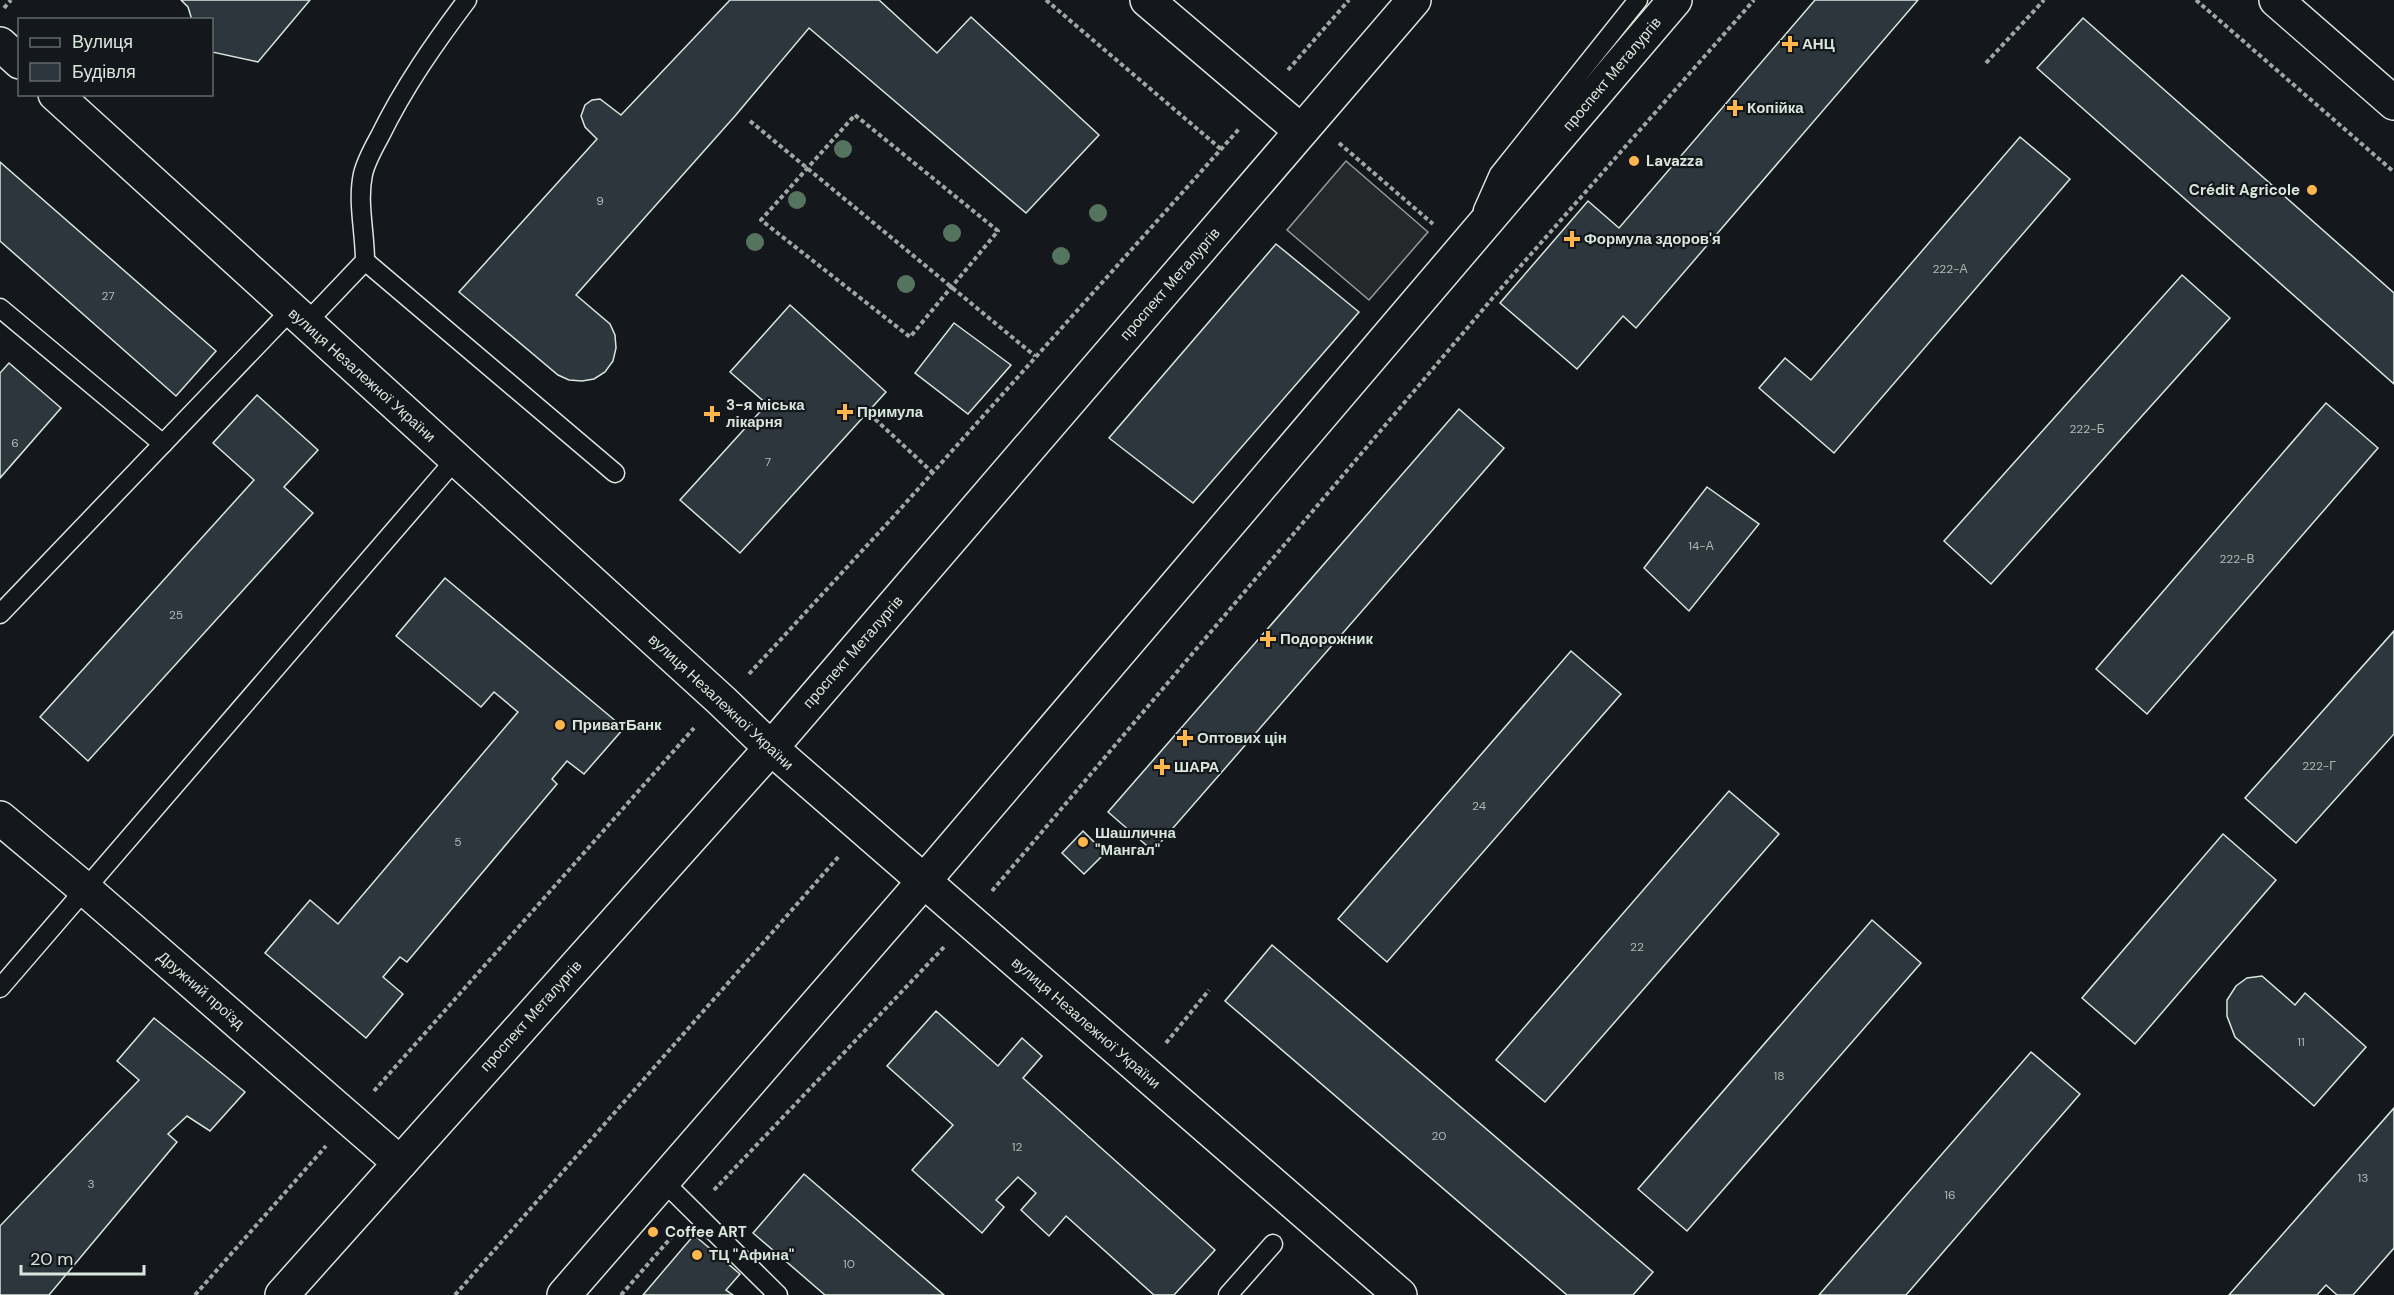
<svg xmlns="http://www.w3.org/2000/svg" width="2394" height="1295" font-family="'DM Sans',sans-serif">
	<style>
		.parking { fill: #24282b; stroke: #939e99; stroke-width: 1.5 }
		.building { fill: #2c363c; stroke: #d8e6dc; stroke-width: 1.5 }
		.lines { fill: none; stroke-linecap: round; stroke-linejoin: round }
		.service-casing { stroke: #d8e6dc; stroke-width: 21 }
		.minor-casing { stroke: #d8e6dc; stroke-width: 36 }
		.tertiary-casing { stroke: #d8e6dc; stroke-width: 36 }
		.secondary-casing { stroke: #d8e6dc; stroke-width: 36 }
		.primary-casing { stroke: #d8e6dc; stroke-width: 36 }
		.path { stroke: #9da8a2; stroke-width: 4; stroke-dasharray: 4.5 3; stroke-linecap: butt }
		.service { stroke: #14181c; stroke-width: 18 }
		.minor { stroke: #14181c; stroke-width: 33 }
		.tertiary { stroke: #14181c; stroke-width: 33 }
		.secondary { stroke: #14181c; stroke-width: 33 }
		.primary { stroke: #14181c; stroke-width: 33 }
		.tree { fill: #55745f }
		.poi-dot { fill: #ffb74d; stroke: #14181c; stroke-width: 2 }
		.labels { text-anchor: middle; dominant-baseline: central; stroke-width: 4.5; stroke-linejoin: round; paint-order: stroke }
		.number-label { font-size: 12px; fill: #adbab4 }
		.poi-label { font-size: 15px; font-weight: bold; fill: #d8e6dc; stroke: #14181c; text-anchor: start }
		.street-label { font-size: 15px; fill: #d8e6dc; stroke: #14181c }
	</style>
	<rect width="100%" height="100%" fill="#14181c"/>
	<!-- parking -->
	<polygon class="parking" points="1346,161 1428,232 1369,300 1287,230"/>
	<!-- building -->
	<g class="building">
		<polygon points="181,0 310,0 258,62 212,52 212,20 192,20 188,7"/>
		<polygon points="730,0 879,0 937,53 971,17 1099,135 1026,213 809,28 735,116 576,295 610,324 615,335 616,348 613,361 605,372 594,379 582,381 569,380 558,375 459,292 597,139 585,127 581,116 585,105 592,100 600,99 621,115"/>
		<polygon points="1815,0 1918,0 1636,328 1623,316 1577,369 1500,303 1588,201 1619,228"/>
		<polygon points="2083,18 2394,293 2394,384 2037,68"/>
		<polygon points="2020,137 2070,179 1834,453 1759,388 1785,358 1811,380"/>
		<polygon points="0,162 216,351 176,396 0,241"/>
		<polygon points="1276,244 1359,312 1193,503 1109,438"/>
		<polygon points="2182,275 2230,318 1991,584 1944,541"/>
		<polygon points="790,305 886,392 740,553 680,500 767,404 730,372"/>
		<polygon points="954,323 1011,365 968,414 915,373"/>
		<polygon points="9,363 61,408 0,478 0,373"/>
		<polygon points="257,395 318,450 284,487 313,513 88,761 40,717 254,480 213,443"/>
		<polygon points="2326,403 2378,448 2147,714 2096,669"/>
		<polygon points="1459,409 1504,448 1153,851 1108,812"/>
		<polygon points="1707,487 1759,524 1689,611 1644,568"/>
		<polygon points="445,578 624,728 584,774 567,761 552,779 557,784 407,962 400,957 383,977 403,994 366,1038 265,953 310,900 338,924 518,712 494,692 481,707 396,636"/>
		<polygon points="2394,631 2394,734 2296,843 2245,798"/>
		<polygon points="1571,651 1621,694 1387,962 1338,919"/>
		<polygon points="1729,791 1779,834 1545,1102 1496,1060"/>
		<polygon points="1083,831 1105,853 1084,874 1062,853"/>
		<polygon points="2223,834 2276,880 2135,1044 2082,998"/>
		<polygon points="1872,920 1921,963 1687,1231 1638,1189"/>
		<polygon points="1272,945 1653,1272 1633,1295 1567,1295 1225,1001"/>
		<polygon points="2262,976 2295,1005 2305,993 2366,1047 2314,1106 2235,1037 2227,1016 2227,1000 2236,986 2247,978"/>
		<polygon points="936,1011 998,1066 1022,1038 1042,1056 1023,1078 1215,1250 1174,1295 1154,1295 1066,1216 1049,1236 1021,1210 1036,1193 1018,1177 996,1200 1004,1207 982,1233 912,1170 953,1125 887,1066"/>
		<polygon points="154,1018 245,1092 210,1131 187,1116 168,1134 177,1142 49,1295 0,1295 0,1226 139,1080 117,1061"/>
		<polygon points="2031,1052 2080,1094 1906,1295 1819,1295"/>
		<polygon points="2394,1108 2394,1248 2353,1295 2337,1295 2326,1285 2317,1295 2229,1295"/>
		<polygon points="804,1174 944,1295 825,1295 753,1233"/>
		<polygon points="694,1235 740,1274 726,1290 733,1295 643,1295"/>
	</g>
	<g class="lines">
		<!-- service casing -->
		<g class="service-casing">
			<g id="service">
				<polyline points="1483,210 1499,174 1638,0"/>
				<polyline points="365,261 615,473"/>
				<polyline points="0,308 163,444"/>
				<path d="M306,323L365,261C365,232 357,202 363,174C366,161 374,147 380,136C404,87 434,44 467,0"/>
				<polyline points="0,614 291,310"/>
				<polyline points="0,988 455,460"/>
				<polyline points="663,1181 778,1295"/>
				<polyline points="1228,1295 1273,1244"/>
			</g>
		</g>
		<!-- minor casing -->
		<g class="minor-casing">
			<g id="minor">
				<polyline points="1147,0 1301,131"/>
				<polyline points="0,818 86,890 400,1163"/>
			</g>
		</g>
		<!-- tertiary casing -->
		<g class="tertiary-casing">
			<g id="tertiary">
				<polyline points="0,44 20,62"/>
				<polyline points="55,94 722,701 771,748 1400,1295"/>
			</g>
		</g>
		<!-- secondary casing -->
		<g class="secondary-casing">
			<g id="secondary">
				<polyline points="282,1295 771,748 1414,0"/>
				<polyline points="564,1295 924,881 1675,0"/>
			</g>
		</g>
		<!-- primary casing -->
		<g class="primary-casing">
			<polyline id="primary" points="2276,0 2394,103"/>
		</g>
		<!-- path -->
		<g class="path">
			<polyline points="1046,0 1222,150"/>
			<polyline points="2196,0 2394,172"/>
			<polyline points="4,8 11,0"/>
			<polyline points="1986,63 2044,0"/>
			<polyline points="1288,70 1349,0"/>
			<polygon points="855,115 998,231 910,337 761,220"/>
			<polyline points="750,121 1035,356"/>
			<polyline points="1339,143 1433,224"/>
			<polyline points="875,419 932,472"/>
			<polyline points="749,674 894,516 1239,129"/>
			<polyline points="992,891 1496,294 1754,0"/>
			<polyline points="1166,1043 1209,990"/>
			<polyline points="374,1091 694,728"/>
			<polyline points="714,1190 944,947"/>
			<polyline points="195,1295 326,1146"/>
			<polyline points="455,1295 840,855"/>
			<polyline points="621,1295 675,1233"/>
		</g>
		<!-- service -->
		<use href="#service" class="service"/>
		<!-- minor -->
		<use href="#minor" class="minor"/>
		<!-- tertiary -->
		<use href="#tertiary" class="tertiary"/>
		<!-- secondary -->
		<use href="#secondary" class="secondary"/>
		<!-- primary -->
		<use href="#primary" class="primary"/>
	</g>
	<!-- trees -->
	<g class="tree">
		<circle cx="843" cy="149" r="9"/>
		<circle cx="797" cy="200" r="9"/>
		<circle cx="1098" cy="213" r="9"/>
		<circle cx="952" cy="233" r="9"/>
		<circle cx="755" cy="242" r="9"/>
		<circle cx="1061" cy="256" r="9"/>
		<circle cx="906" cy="284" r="9"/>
	</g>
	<!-- markers -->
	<g class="poi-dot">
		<path d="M1787 35h6v6h6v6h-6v6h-6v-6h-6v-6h6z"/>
		<path d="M1732 99h6v6h6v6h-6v6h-6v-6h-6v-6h6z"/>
		<circle cx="1634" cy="161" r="6"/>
		<circle cx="2312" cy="190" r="6"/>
		<path d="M1569 230h6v6h6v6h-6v6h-6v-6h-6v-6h6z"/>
		<path d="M842 403h6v6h6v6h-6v6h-6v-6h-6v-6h6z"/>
		<path d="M709 405h6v6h6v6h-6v6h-6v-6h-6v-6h6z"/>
		<path d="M1265 630h6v6h6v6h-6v6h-6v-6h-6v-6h6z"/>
		<circle cx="560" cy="725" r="6"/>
		<path d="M1182 729h6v6h6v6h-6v6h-6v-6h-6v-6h6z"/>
		<path d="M1159 758h6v6h6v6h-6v6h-6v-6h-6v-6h6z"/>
		<circle cx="1083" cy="842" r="6"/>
		<circle cx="653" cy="1232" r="6"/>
		<circle cx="697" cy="1255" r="6"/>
	</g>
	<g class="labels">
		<!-- number labels -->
		<g class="number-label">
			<text x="600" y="201">9</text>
			<text x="1950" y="269">222-А</text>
			<text x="108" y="296">27</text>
			<text x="2087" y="429">222-Б</text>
			<text x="15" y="443">6</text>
			<text x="768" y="462">7</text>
			<text x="1701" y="546">14-А</text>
			<text x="2237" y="559">222-В</text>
			<text x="176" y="615">25</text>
			<text x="2319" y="766">222-Г</text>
			<text x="1479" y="806">24</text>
			<text x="458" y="842">5</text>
			<text x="1637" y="947">22</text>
			<text x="2301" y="1042">11</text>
			<text x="1779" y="1076">18</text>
			<text x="1439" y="1136">20</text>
			<text x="1017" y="1147">12</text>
			<text x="2363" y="1178">13</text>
			<text x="91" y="1184">3</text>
			<text x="1950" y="1195">16</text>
			<text x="849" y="1264">10</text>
		</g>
		<!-- poi labels -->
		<g class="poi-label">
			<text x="1802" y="44">АНЦ</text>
			<text x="1747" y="108">Копійка</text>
			<text x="1646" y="161">Lavazza</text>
			<text x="2300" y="190" text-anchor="end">Crédit Agricole</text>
			<text x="1584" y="239">Формула здоров'я</text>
			<text x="726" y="405">3-я міська<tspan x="726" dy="17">лікарня</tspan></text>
			<text x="857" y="412">Примула</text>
			<text x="1280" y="639">Подорожник</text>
			<text x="572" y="725">ПриватБанк</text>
			<text x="1197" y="738">Оптових цін</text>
			<text x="1174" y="767">ШАРА</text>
			<text x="1095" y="833">Шашлична<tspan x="1095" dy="17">"Мангал"</tspan></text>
			<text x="665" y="1232">Coffee ART</text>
			<text x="709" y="1255">ТЦ "Афина"</text>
		</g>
		<!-- street labels -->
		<g class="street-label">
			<text transform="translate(1612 74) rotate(-50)">проспект Металургів</text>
			<text transform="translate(1170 284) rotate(-49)">проспект Металургів</text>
			<text transform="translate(362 375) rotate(42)">вулиця Незалежної України</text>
			<text transform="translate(853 652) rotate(-49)">проспект Металургів</text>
			<text transform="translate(721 702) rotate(43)">вулиця Незалежної України</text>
			<text transform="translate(201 990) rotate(41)">Дружний проїзд</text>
			<text transform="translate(531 1016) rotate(-48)">проспект Металургів</text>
			<text transform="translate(1086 1023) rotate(41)">вулиця Незалежної України</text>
		</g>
	</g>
	<!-- legend -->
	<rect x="18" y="18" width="195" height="78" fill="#14181c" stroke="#626a69" stroke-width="1.5"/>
	<rect x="30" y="38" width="30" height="9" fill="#14181c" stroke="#626a69" stroke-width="1.5"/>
	<text x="72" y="48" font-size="18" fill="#d8e6dc">Вулиця</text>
	<rect x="30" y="63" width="30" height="18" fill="#2c363c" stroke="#626a69" stroke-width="1.5"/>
	<text x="72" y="78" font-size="18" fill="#d8e6dc">Будівля</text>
	<!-- scale -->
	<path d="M21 1265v9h123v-9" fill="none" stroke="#d8e6dc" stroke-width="3"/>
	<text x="30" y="1265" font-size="18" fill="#d8e6dc" stroke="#14181c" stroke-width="4.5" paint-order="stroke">20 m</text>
</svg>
